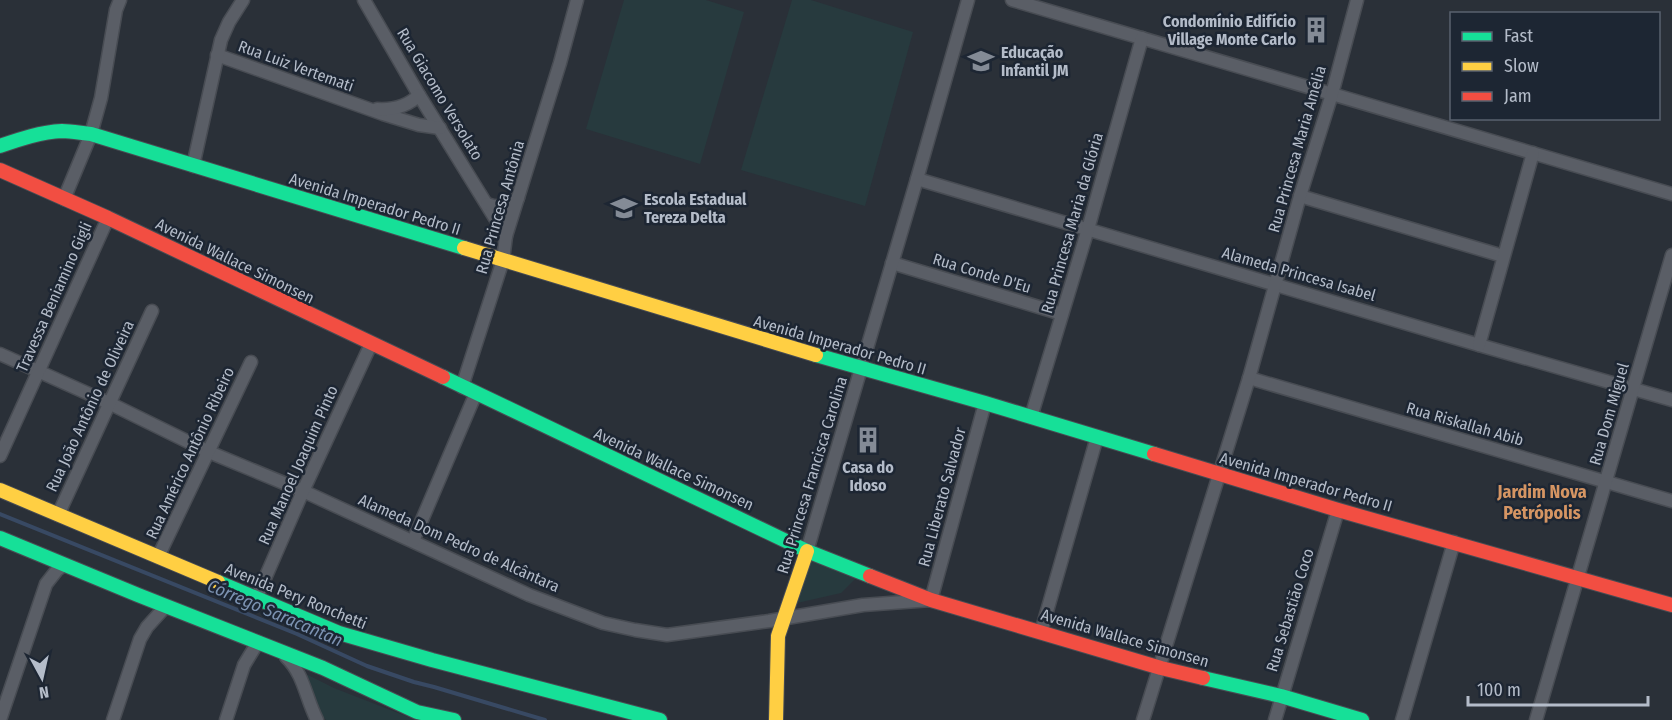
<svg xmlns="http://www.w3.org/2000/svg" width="1672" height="720" font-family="'Fira Sans Condensed',sans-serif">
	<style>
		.green { fill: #273a3e }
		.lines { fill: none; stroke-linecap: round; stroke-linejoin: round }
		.stream { stroke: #384963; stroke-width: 4 }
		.street-casing { stroke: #484c53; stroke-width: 15 }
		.fast-casing { stroke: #484c53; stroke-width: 16 }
		.slow-casing { stroke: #484c53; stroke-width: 16 }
		.jam-casing { stroke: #484c53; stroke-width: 16 }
		.street { stroke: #5a5e66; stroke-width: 12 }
		.fast { stroke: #16e098; stroke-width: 14 }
		.slow { stroke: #ffcf43; stroke-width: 14 }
		.jam { stroke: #f24e42; stroke-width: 14 }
		.labels { text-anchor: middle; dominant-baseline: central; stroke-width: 5; stroke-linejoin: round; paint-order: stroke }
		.poi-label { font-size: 16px; font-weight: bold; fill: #b4bcc9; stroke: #1d2633; text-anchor: start }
		.street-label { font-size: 16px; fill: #b4bcc9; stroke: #1d2633 }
		.neighbourhood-label { font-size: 18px; font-weight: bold; fill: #d59563; stroke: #1d2633 }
		.water-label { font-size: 18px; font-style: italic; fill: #7c92b1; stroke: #1d2633 }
	</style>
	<rect width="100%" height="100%" fill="#2a3038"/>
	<!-- green -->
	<g class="green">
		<polygon points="624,0 706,0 744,12 700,164 586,129"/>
		<polygon points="792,0 811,0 913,32 865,206 741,170"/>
		<polygon points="811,561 856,578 841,593 797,603"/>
		<polygon points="306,674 334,688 416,720 326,720 313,706"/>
	</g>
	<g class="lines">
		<!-- stream -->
		<polyline class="stream" points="0,514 297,634 367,666 414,682 434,687 545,720"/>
		<!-- street casing -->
		<g class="street-casing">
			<g id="street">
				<polyline points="364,0 419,95 506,236"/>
				<polyline points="1012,0 1672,194"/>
				<polyline points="217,55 383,114 419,125 440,128"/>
				<path d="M377,109C393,110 408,106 419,95"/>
				<polyline points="193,166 221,40 229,22 243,0"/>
				<polyline points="917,179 1479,345 1672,400"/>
				<polyline points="1300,196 1503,256"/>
				<polyline points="64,199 91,134 101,98 116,10 120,0"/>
				<path d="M487,204C500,209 508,206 518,198"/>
				<polyline points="892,263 1062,314"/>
				<polyline points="1479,345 1533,153"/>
				<polyline points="0,354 109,403 209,452 303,491 529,595 603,623 635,630 667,635 769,621 863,605 931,600 985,403"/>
				<polyline points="1249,378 1672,501"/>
				<polyline points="462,387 503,260 506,236 560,63 577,0"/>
				<polyline points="1031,417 1088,229 1142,38"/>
				<polyline points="0,456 108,218"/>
				<polyline points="58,515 152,311"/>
				<polyline points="413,541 476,393"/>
				<polyline points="807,551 917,179 968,0"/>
				<polyline points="158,557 251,362"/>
				<polyline points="256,599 303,491 371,344"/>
				<polyline points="1041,632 1097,437"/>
				<path d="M286,657C304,674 306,699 317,720"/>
				<polyline points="0,720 46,584 57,570 64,565"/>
				<polyline points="113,720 140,639 147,627 166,606"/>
				<polyline points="226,720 244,665 258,642"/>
				<polyline points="1143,720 1249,378 1300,196 1332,94 1357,0"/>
				<polyline points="1275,720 1338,510"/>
				<polyline points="1402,720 1454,542"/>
				<polyline points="1536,720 1672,255"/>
			</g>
		</g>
		<!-- fast casing -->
		<g class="fast-casing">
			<g id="fast">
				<path d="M0,146C20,139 41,132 62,131C71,131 81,133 91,134L464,248"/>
				<polyline points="816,355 985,403 1154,454"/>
				<polyline points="443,377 807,551 870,576"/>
				<polyline points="0,538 138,595 323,668 417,712 454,720"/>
				<polyline points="218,582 339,633 432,660 660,720"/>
				<polyline points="1203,678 1281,696 1362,720"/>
			</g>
		</g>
		<!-- slow casing -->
		<g class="slow-casing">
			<g id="slow">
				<polyline points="464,248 816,355"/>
				<polyline points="0,490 218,582"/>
				<polyline points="776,720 778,636 807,551"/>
			</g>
		</g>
		<!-- jam casing -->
		<g class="jam-casing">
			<g id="jam">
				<polyline points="0,170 108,218 443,377"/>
				<polyline points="1154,454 1338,510 1672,605"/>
				<polyline points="870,576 931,600 1161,668 1203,678"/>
			</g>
		</g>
		<!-- street -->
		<use href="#street" class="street"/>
		<!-- fast -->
		<use href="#fast" class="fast"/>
		<!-- slow -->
		<use href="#slow" class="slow"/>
		<!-- jam -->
		<use href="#jam" class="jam"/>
	</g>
	<!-- icons -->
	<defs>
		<g id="building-bare" transform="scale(2.07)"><path d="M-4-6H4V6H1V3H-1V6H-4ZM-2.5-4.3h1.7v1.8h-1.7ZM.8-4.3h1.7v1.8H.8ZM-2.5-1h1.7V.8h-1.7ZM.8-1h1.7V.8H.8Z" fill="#848b96" stroke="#1d2633" stroke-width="2.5" paint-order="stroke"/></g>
		<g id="school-bare" transform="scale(2.07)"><path d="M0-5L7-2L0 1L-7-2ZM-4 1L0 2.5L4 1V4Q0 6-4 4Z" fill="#848b96" stroke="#1d2633" stroke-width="2.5" paint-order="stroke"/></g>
	</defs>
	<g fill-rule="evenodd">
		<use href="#building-bare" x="1316" y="30"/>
		<use href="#school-bare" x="981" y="61"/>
		<use href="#school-bare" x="624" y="208"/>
		<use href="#building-bare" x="868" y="440"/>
	</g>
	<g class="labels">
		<!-- poi labels -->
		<g class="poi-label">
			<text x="1296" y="21" text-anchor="end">Condomínio Edifício<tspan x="1296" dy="18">Village Monte Carlo</tspan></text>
			<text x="1001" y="52">Educação<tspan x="1001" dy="18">Infantil JM</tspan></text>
			<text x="644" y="199">Escola Estadual<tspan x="644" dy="18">Tereza Delta</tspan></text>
			<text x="868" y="467" text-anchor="middle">Casa do<tspan x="868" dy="18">Idoso</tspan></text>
		</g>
		<!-- street labels -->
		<g class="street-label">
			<text transform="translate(296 66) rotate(20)">Rua Luiz Vertemati</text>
			<text transform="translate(440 94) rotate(59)">Rua Giacomo Versolato</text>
			<text transform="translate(1297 149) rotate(-74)">Rua Princesa Maria Amélia</text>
			<text transform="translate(375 204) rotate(17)">Avenida Imperador Pedro II</text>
			<text transform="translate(500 207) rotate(-74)">Rua Princesa Antônia</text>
			<text transform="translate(1072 223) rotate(-74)">Rua Princesa Maria da Glória</text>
			<text transform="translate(235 261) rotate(26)">Avenida Wallace Simonsen</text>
			<text transform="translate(982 273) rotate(17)">Rua Conde D'Eu</text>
			<text transform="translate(1299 274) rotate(16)">Alameda Princesa Isabel</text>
			<text transform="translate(54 297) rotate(-66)">Travessa Beniamino Gigli</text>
			<text transform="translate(840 345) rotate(16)">Avenida Imperador Pedro II</text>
			<text transform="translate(90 406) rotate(-65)">Rua João Antônio de Oliveira</text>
			<text transform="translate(1609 414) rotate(-74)">Rua Dom Miguel</text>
			<text transform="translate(1465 424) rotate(16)">Rua Riskallah Abib</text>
			<text transform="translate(190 453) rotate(-65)">Rua Américo Antônio Ribeiro</text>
			<text transform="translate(298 465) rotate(-66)">Rua Manoel Joaquim Pinto</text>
			<text transform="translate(674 469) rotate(25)">Avenida Wallace Simonsen</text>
			<text transform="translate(812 475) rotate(-73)">Rua Princesa Francisca Carolina</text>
			<text transform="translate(1306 482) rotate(16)">Avenida Imperador Pedro II</text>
			<text transform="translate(942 497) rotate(-75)">Rua Liberato Salvador</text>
			<text transform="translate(459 543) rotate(24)">Alameda Dom Pedro de Alcântara</text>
			<text transform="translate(296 596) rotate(22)">Avenida Pery Ronchetti</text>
			<text transform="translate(1290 610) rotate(-73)">Rua Sebastião Coco</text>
			<text transform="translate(1125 638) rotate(16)">Avenida Wallace Simonsen</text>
		</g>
		<!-- neighbourhood labels -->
		<g class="neighbourhood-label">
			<text x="1542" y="492">Jardim Nova<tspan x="1542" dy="21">Petrópolis</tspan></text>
		</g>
		<!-- water labels -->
		<g class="water-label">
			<text transform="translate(275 613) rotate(23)">Córrego Saracantan</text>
		</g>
	</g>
	<!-- legend -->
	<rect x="1450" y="12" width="210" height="108" fill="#1d2633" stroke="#59626f" stroke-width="1.5"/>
	<rect x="1462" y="32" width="30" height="9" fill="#16e098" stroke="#59626f" stroke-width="1.5"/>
	<text x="1504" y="42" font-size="18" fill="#b4bcc9">Fast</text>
	<rect x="1462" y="62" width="30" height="9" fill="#ffcf43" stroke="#59626f" stroke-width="1.5"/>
	<text x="1504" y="72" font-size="18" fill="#b4bcc9">Slow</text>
	<rect x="1462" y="92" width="30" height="9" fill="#f24e42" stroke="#59626f" stroke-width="1.5"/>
	<text x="1504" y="102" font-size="18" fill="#b4bcc9">Jam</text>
	<!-- north arrow -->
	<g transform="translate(42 678) rotate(172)" stroke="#1d2633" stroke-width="4.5" paint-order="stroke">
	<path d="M0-4.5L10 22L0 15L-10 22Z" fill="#b4bcc9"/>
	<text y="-9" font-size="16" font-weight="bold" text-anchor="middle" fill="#b4bcc9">N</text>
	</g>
	<!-- scale -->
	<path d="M1468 696v9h180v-9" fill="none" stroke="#b4bcc9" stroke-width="3"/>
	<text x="1477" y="696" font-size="18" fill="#b4bcc9" stroke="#1d2633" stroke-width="4.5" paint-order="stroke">100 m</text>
</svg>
